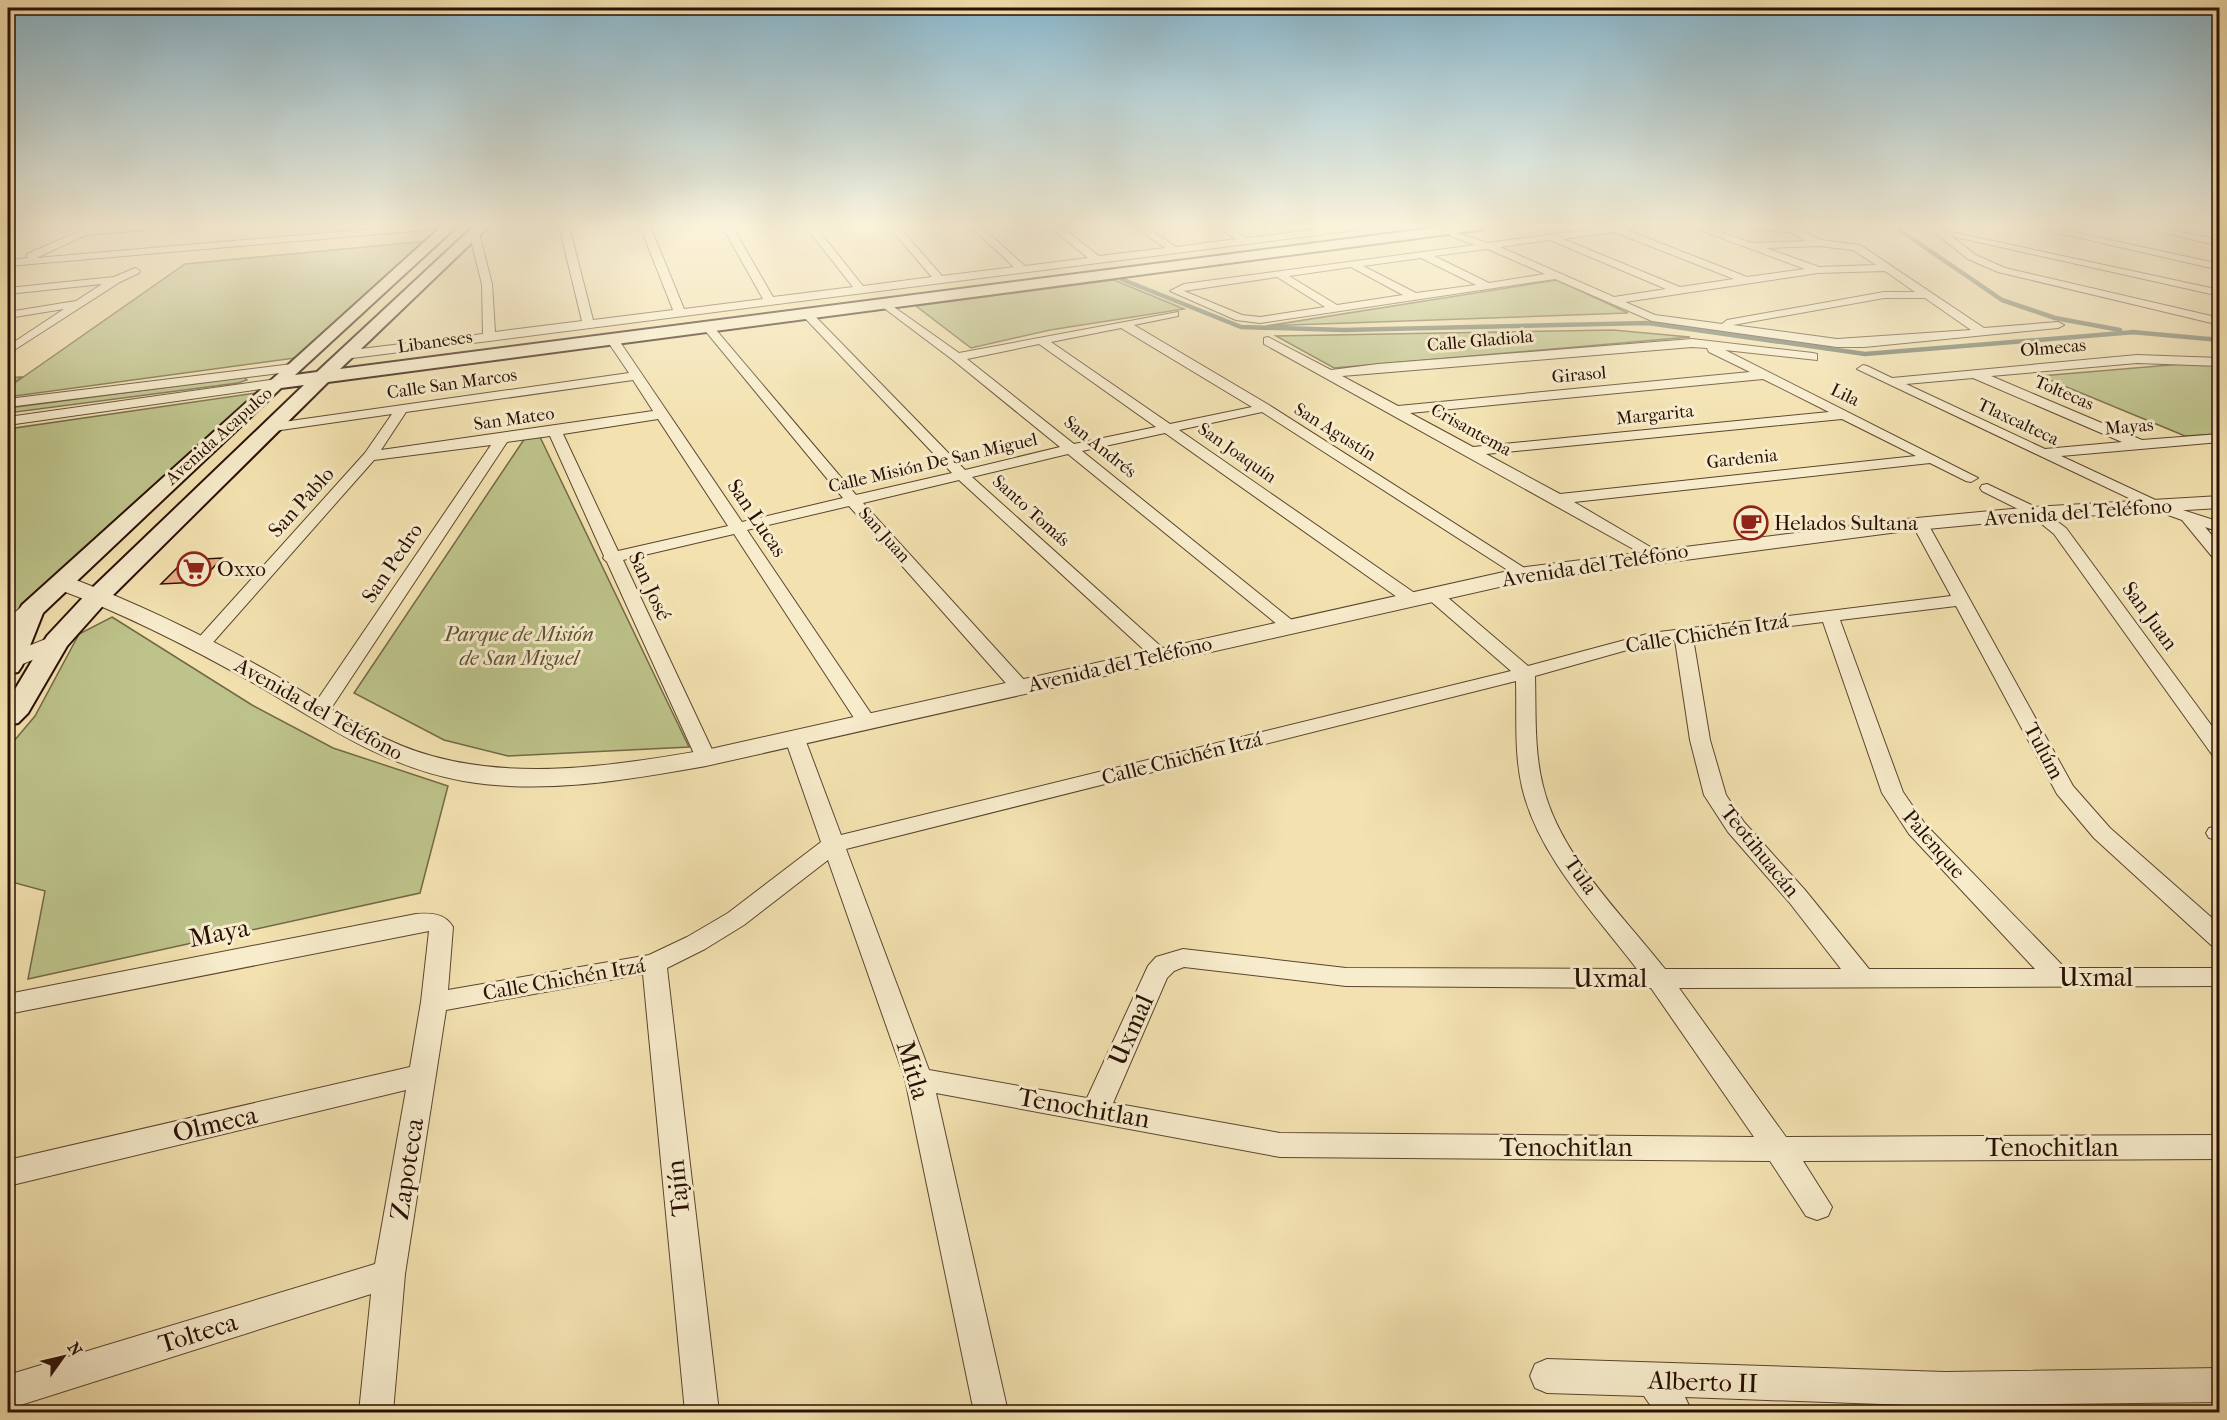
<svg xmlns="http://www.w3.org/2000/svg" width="2227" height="1420" font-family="'IM FELL French Canon',serif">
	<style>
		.green { fill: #bdc38a; stroke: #736948; stroke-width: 1.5 }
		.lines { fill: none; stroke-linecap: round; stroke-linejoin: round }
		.stream { stroke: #6e7867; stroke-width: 4.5 }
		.building { fill: #e8af86; stroke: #290f05; stroke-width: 1.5 }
		.minor-casing { stroke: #5c4430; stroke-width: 2 }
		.tertiary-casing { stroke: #5c4430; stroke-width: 2 }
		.secondary-casing { stroke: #290f05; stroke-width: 4 }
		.minor { fill: #f7eccc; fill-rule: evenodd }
		.tertiary { fill: #f7eccc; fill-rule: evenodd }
		.secondary { fill: #f7eccc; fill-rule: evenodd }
		.labels { text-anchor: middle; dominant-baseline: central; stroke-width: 6; stroke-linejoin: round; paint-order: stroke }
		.far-street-label { font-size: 18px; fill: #290f05; stroke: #f7eccc }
		.street-label { font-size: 21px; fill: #290f05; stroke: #f7eccc }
		.poi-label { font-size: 21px; fill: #290f05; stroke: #f7eccc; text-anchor: start }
		.park-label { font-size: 21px; font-style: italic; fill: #5d4e34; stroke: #f7eccc }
		.near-street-label { font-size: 26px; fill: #290f05; stroke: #f7eccc }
	</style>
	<rect width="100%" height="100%" fill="#f3e2b0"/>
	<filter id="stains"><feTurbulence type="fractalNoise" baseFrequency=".00333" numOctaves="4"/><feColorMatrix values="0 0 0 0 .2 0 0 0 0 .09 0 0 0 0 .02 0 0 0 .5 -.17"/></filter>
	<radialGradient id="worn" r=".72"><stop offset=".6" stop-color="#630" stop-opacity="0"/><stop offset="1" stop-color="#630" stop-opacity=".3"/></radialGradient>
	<!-- green -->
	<g class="green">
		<polygon points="439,240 310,356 8,397 8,378 21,377 9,387 185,264"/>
		<polygon points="1114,280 1184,309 1050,330 971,348 916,306"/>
		<polygon points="1557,280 1628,313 1266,326"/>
		<polygon points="1613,330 1690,337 1334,368 1276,336"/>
		<polygon points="2182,364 2219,365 2219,434 2185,436 2040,376"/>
		<polygon points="244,377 247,380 238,383 8,413 8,408"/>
		<polygon points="269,391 8,619 8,429"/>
		<polygon points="540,437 689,747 508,756 444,740 354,693 525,438"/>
		<polygon points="112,617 252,705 333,748 448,786 420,893 28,979 45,891 8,881 8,748 35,716 79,634"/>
	</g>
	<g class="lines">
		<!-- stream -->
		<g class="stream">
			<polyline points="1899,226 1901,231 2002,300 2055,318 2120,330"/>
			<polyline points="1121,279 1241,327 1344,330 1648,323 1865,354 2135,332"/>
			<polyline points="2132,332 2220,340"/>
		</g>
	</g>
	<!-- building -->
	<polygon class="building" points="222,558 200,582 161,584 185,560"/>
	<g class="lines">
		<!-- minor casing -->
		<g class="minor-casing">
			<g id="minor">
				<polygon points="91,226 161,226 156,229 86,235 36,258 406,226 442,226 437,229 8,266 8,260 28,258 27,254"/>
				<polygon points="559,226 569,226 593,320 673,310 640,226 650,226 684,309 763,299 722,226 732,226 773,297 853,287 805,226 815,226 863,286 932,277 888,226 898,226 942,276 1014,267 970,226 980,226 1025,266 1088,258 1049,226 1060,226 1099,256 1165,248 1134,226 1145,226 1176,247 1236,239 1216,226 1227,226 1247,238 1343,226 1369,226 1364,229 489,341 344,359 338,355 344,351 483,334 482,284 469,233 474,230 479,233 492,284 495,332 582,321"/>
				<path d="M1454,226L1459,229L1458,233L1488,243L1614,226H1639L1627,230L1747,277L1805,269L1689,226H1702L1752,243L1807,241L1790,232L1746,229L1741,226H1792L1821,240L1860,245L1984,328L2058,322L2064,325L2058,328L1864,347H1837L1652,321L1555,279L1260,323L1236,320L1170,291L1184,284L1475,245L1450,236L1449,229ZM1614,232L1734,279L1680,287L1563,239ZM1550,240L1666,289L1614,297L1500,247ZM1819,246L1853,250L1876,265L1819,267L1766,248ZM1487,249L1490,250L1545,274L1489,283L1434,256ZM1421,258L1476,285L1416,293L1363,266ZM1351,267L1403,295L1337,305L1289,276ZM1885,271L1915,292H1884L1727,320L1722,324L1655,315L1625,302L1818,273ZM1277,277L1325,307L1260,317L1242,315L1184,291ZM1884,298H1925L1971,330L1837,339L1733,325Z"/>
				<polygon points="1926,226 1937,226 1942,230 2220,290 2220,296 1951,236 1976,255 2005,268 2220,318 2220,325 1998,272 1968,259"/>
				<polygon points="2028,226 2045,226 2220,264 2220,270"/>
				<polygon points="2134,226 2152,226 2220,240 2220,246"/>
				<polygon points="135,268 140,271 139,273 120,282 8,354 8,346 64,309 8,318 8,312 76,301 102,284 8,294 8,288 114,277"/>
				<path d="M884,300L959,353L1178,312V316L1134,325L1269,405L1534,574L1526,579L1520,578L1262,412L1179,430L1416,594L1419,598L1416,602H1404L1165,433L1082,451L1298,625L1295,629H1283L1068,454L972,477L1166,651L1169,655L1166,659H1154L959,480L863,503L1026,682L1029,686L1026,690H1012L849,506L747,530L876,721L873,725H859L856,721L734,534L623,560L716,758L713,762H699L696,758L607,562L603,558L604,556L550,436L507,442L326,716L319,718L309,712L491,445L374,460L208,648H196L193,644L365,453L392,414L274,431L267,427L269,424L629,373L606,339L612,335L616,336L742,522L843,498L703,328L701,326L707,323L711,324L856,495L952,473L802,315V311H810L965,470L1060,447L953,360L880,305L878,303ZM1121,328L1252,407L1170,424L1051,342ZM1039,344L1156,427L1074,444L967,359ZM633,380L653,411L381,450L406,412ZM658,419L728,526L618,551L563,434Z"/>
				<path d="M1268,337L1331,370L1378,364L1692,339L1813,353L1817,354V360L1725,350L1978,478L1971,482L1966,481L1930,463L1574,502L1659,552L1661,555L1659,558L1653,560L1264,344V338ZM1692,347L1707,348L1709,352L1750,372L1398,406L1342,376ZM1763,379L1829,412L1473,447L1410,413ZM1842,419L1916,456L1560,494L1486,454Z"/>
				<path d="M2137,355L2220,358V366L2137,363L1991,376L2142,440L2220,434V442L2061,456L2164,504L2220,522V532L2205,527L2220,545V561L2214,559L2182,520L2154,510L1857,369L1863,365L1867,366L1892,378ZM1973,378L2122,442L2045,449L1906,384Z"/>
				<polygon points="292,364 296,365 296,371 8,407 8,399"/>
				<polygon points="277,379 283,383 282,386 8,425 8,417"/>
				<polygon points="1987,484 2042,510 2066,528 2220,737 2220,758 2213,756 2054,534 2032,516 1982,491 1980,488 1982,485"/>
				<path d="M1920,519L1928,524L2073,786L2110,828L2220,925V948L2211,945L2094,838L2057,794L1956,606L1840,620L1903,792L1925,824L2065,968H2220V986L1679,988L1786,1137L2220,1135V1159L1803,1161L1832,1207L1828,1216L1817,1220L1806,1216L1770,1161L1280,1157L936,1093L1008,1412H974L905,1079L828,860L744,925L705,949L667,968L719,1412H685L643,974L446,1010L405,1274L393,1412H359L371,1294L8,1409V1375L375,1264L406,1090L8,1186V1160L410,1067L421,1002L429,931L8,1014V994L416,914C430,913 445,913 453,927L448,990L649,955L687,937L728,913L821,842L785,739L788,735H802L805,739L841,835L1511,671L1427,598L1424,594L1427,590H1439L1528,666L1651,633L1951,596L1912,524ZM1823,622L1882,793L1909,834L2035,969H1869L1805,890L1744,822L1726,795L1710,740L1693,638ZM1675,640L1690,740L1704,795L1728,832L1789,902L1841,969H1665C1622,914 1560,856 1543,786C1534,751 1536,713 1535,676L1652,643ZM1516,681C1517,716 1514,752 1522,787C1538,856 1595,914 1637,969L1346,968L1183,949L1156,957L1148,966L1087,1098L929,1070L846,849ZM1184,967L1346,986L1651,988L1754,1137L1280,1133L1113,1103L1167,978L1174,971Z"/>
				<polygon points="2217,826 2220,826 2220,840 2209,838 2206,833 2209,828"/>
				<polygon points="1547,1359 1945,1372 2220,1368 2220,1402 1979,1405 1982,1412 1943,1412 1937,1406 1685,1397 1692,1412 1655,1412 1644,1396 1547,1393 1535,1388 1530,1376 1535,1364"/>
			</g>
		</g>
		<!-- tertiary casing -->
		<g class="tertiary-casing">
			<g id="tertiary">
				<path d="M2220,496V508L2033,519L1906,531L1526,581L706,766C626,780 544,795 463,781C382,766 324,724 255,684C190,647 125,614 55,588L52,583L55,578H71C142,605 209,638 275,675C325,704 376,741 432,756C522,781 616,765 706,750L1526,567L1906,519L2033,507Z"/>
				<polygon points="31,603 39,605 42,610 16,636 8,638 8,619 23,605"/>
				<polygon points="56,635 64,637 68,642 64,647 8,670 8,654"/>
			</g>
		</g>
		<!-- secondary casing -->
		<g class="secondary-casing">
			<polygon id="secondary" points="442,226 457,226 295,375 317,372 474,226 489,226 340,369 1449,226 1486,226 1479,230 328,382 108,600 67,646 28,713 18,723 8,725 8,701 47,636 90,590 304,385 281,388 43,613 22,666 18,672 8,674 8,635 22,605"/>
		</g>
		<!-- minor -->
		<use href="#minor" class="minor"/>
		<!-- tertiary -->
		<use href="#tertiary" class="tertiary"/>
		<!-- secondary -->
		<use href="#secondary" class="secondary"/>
	</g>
	<!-- sky -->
	<linearGradient id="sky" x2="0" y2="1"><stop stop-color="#89b8ce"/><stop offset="0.53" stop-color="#faf2db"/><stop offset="1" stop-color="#faf2db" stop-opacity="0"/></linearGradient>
	<rect width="2227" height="425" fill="url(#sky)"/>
	<!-- icons -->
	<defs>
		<g id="cafe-ring" transform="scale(1.725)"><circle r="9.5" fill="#f7eccc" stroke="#8f2418" stroke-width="1.5"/><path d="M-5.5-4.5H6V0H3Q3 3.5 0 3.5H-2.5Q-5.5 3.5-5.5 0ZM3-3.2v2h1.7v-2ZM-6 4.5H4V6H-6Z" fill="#8f2418"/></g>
		<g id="supermarket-ring" transform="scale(1.725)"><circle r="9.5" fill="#f7eccc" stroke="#8f2418" stroke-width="1.5"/><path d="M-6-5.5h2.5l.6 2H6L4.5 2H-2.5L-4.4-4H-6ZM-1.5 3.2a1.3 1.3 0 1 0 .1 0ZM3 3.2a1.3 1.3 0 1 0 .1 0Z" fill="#8f2418"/></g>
	</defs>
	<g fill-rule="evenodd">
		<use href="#cafe-ring" x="1751" y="523"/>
		<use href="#supermarket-ring" x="194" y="569"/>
	</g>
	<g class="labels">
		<!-- far-street labels -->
		<g class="far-street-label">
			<text transform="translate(1480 341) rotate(-5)">Calle Gladiola</text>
			<text transform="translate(435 342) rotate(-8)">Libaneses</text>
			<text transform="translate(2053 348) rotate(-5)">Olmecas</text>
			<text transform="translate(1579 375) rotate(-5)">Girasol</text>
			<text transform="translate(452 384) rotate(-8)">Calle San Marcos</text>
			<text transform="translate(2064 393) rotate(23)">Toltecas</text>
			<text transform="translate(1845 395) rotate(26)">Lila</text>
			<text transform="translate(1655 415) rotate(-6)">Margarita</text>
			<text transform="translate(514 419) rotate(-8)">San Mateo</text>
			<text transform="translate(2018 422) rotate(25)">Tlaxcalteca</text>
			<text transform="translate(2129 427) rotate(-5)">Mayas</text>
			<text transform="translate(1471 430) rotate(29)">Crisantema</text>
			<text transform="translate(1335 432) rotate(32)">San Agustín</text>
			<text transform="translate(219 436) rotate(-42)">Avenida Acapulco</text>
			<text transform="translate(1100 447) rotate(39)">San Andrés</text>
			<text transform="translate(1237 453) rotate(35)">San Joaquín</text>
			<text transform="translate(1742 459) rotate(-6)">Gardenia</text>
			<text transform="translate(933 463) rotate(-13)">Calle Misión De San Miguel</text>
			<text transform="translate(1031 511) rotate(42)">Santo Tomás</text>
			<text transform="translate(884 535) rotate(48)">San Juan</text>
		</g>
		<!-- street labels -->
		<g class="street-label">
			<text transform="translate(301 502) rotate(-48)">San Pablo</text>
			<text transform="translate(2078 512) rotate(-4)">Avenida del Teléfono</text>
			<text transform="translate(757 518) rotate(56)">San Lucas</text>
			<text transform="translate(392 563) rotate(-56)">San Pedro</text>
			<text transform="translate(1595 565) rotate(-9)">Avenida del Teléfono</text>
			<text transform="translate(650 586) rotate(65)">San José</text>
			<text transform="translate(2150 616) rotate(54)">San Juan</text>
			<text transform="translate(1707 633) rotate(-9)">Calle Chichén Itzá</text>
			<text transform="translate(1120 664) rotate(-13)">Avenida del Teléfono</text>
			<text transform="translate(319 709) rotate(29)">Avenida del Teléfono</text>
			<text transform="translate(2044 751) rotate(62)">Tulúm</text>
			<text transform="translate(1182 758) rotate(-14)">Calle Chichén Itzá</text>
			<text transform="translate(1934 844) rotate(49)">Palenque</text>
			<text transform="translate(1760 851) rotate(51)">Teotihuacán</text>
			<text transform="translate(1581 875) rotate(55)">Tula</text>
			<text transform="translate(564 979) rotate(-10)">Calle Chichén Itzá</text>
		</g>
		<!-- poi labels -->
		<g class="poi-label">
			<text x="1774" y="523">Helados Sultana</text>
			<text x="217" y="569">Oxxo</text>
		</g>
		<!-- park labels -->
		<g class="park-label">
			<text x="519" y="634">Parque de Misión<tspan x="519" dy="24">de San Miguel</tspan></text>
		</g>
		<!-- near-street labels -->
		<g class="near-street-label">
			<text transform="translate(219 933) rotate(-11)">Maya</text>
			<text x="2096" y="977">Uxmal</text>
			<text x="1610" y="978">Uxmal</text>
			<text transform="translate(1131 1030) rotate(-66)">Uxmal</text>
			<text transform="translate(913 1070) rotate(73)">Mitla</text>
			<text transform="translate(1084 1108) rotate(10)">Tenochitlan</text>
			<text transform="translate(215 1124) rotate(-13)">Olmeca</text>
			<text x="1566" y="1147">Tenochitlan</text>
			<text x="2052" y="1147">Tenochitlan</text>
			<text transform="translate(407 1169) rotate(-81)">Zapoteca</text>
			<text transform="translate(678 1188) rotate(-96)">Tajín</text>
			<text transform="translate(198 1333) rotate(-17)">Tolteca</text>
			<text transform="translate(1703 1382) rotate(2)">Alberto II</text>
		</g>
	</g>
	<!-- margin -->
	<rect width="2227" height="1420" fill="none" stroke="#f3e2b0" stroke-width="30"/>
	<rect x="9" y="9" width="2209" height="1402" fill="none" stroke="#290f05" stroke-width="3"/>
	<rect x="15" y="15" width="2197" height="1390" fill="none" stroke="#290f05" stroke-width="1.5"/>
	<!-- north arrow -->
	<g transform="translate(63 1357) rotate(56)" stroke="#f7eccc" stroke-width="4.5" paint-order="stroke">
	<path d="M0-4.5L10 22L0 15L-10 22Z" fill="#290f05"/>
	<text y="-9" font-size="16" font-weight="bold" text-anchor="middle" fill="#290f05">N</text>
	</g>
	<rect width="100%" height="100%" filter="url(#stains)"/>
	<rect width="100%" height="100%" fill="url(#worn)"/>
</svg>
